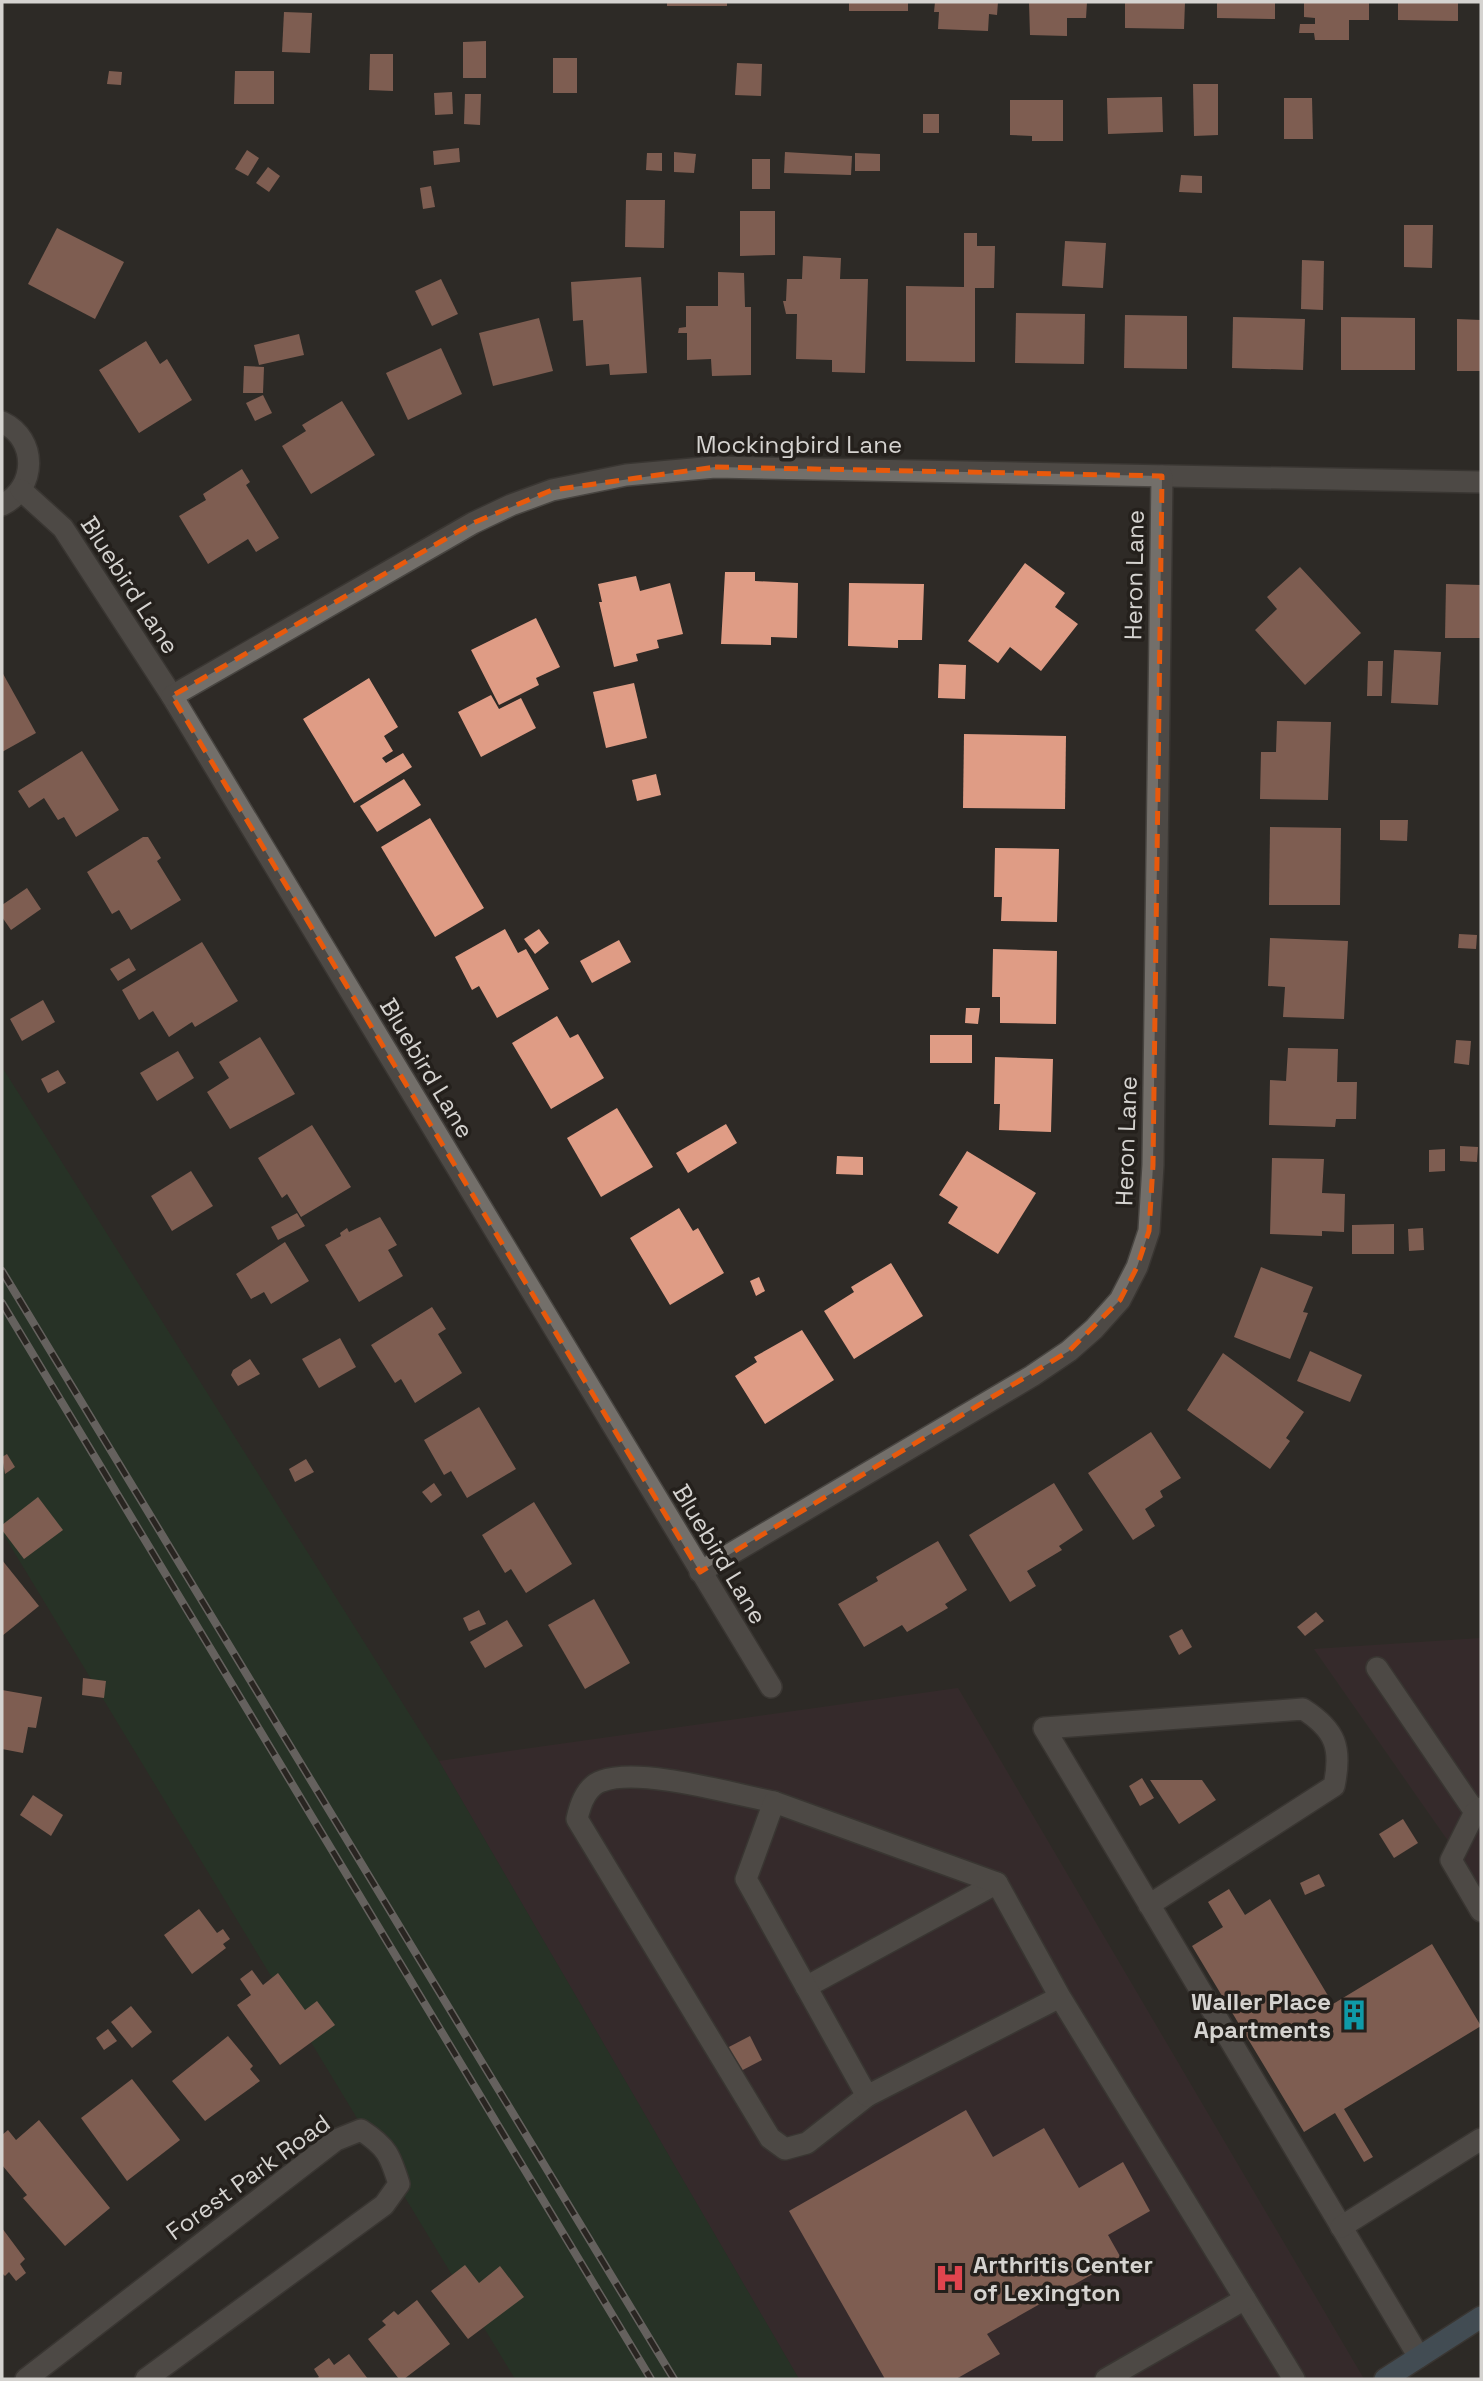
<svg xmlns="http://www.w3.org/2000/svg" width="1483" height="2381" font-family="'Space Grotesk',sans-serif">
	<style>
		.commercial { fill: #3f2c32 }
		.green { fill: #1f3d26 }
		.building { fill: #df9c85 }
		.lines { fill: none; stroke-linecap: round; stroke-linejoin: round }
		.service-casing { stroke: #484541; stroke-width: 24 }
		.minor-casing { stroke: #484541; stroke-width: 24 }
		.secondary-casing { stroke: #484541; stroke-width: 24 }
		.service { stroke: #736f6a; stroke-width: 21 }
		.minor { stroke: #736f6a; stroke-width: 21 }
		.secondary { stroke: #5c778b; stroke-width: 21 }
		.rail-casing { stroke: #a8a5a2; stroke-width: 8 }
		.rail { stroke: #24201c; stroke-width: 5; stroke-dasharray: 16; stroke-linecap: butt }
		.marked { fill: none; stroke: #e8590c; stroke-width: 5; stroke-dasharray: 14 9; stroke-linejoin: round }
		.labels { text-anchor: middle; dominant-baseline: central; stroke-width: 7; stroke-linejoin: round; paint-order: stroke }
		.street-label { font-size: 24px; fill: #d5d3d0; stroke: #24201c }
		.poi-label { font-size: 24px; font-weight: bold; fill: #d5d3d0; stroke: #24201c; text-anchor: end }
	</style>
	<rect width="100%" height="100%" fill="#2e2a26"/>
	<!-- commercial -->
	<g class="commercial">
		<polygon points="1481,1638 1481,1888 1314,1649"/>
		<polygon points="958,1688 1364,2379 799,2379 439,1761"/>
	</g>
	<!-- green -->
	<polygon class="green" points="2,1067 439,1761 799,2379 515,2379 2,1532"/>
	<!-- building -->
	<g class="building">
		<rect x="667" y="2" width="60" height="4"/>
		<rect x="849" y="2" width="59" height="9"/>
		<polygon points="935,2 998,2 997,15 989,14 988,31 938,29 939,12 934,12"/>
		<polygon points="1029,2 1087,2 1086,18 1067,18 1067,36 1030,35"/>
		<polygon points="1125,2 1185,2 1184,29 1125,28"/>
		<polygon points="1217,2 1275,2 1275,19 1217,18"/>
		<polygon points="1304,2 1369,2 1369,20 1349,20 1349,40 1315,40 1314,33 1299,33 1300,24 1315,24 1315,18 1304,17"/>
		<polygon points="1398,2 1458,2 1458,21 1398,20"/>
		<polygon points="284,12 312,13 310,53 282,52"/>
		<polygon points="486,41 486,78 463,78 463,42"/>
		<polygon points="370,54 393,54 393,91 369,90"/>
		<rect x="553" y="58" width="24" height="35"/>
		<polygon points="737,63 762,64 761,96 735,95"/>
		<polygon points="109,71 122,72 121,85 107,84"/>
		<polygon points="235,71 274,71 274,104 234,104"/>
		<polygon points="1193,84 1218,84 1218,135 1194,136"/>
		<polygon points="452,92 453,114 435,115 434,93"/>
		<polygon points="465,94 481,94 480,125 464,124"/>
		<polygon points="1162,97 1163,132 1108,134 1107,98"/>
		<polygon points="1284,98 1312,98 1313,139 1284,139"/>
		<polygon points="1010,100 1063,100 1063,141 1032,141 1032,136 1010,135"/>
		<rect x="923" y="114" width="16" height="19"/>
		<polygon points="459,148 460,162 434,165 433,151"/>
		<polygon points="247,150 259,158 248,176 235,169"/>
		<polygon points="674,152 696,154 694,173 674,172"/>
		<polygon points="785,152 852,156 851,175 784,173"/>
		<polygon points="647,153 662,153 662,171 646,170"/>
		<polygon points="855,153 880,154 880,171 855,171"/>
		<rect x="752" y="159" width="18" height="30"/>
		<polygon points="268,167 280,176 269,192 256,183"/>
		<polygon points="1181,175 1202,176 1202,193 1179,192"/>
		<polygon points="431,186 435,207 423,209 420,188"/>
		<polygon points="626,200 665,200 664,248 625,247"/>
		<polygon points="740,211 775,211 775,255 740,256"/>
		<polygon points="1404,225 1433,225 1432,268 1404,267"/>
		<polygon points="57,228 124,262 95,319 28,284"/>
		<polygon points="964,233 977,233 977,246 995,246 994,288 975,288 975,362 906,361 906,286 964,287"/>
		<polygon points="1065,241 1106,243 1103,288 1062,286"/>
		<polygon points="803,256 841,258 840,279 868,279 865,373 832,372 832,360 796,359 797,314 786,314 783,301 786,301 787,279 802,279"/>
		<polygon points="1302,260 1324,261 1323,310 1301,309"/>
		<polygon points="718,272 744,273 745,307 751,307 751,375 712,376 711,359 687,360 687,333 678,333 679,328 686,327 686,306 718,306"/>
		<polygon points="641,277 647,373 610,375 609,364 586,366 583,320 573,321 571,282"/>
		<polygon points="441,279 458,314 432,326 415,291"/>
		<polygon points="1016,313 1085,314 1084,364 1015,363"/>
		<polygon points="1125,315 1187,316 1187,369 1124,368"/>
		<polygon points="1233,317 1305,319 1303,370 1232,368"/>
		<polygon points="1341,317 1415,318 1415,370 1341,370"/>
		<polygon points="539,318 553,371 493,386 479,333"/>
		<polygon points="1457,319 1481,320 1481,371 1457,371"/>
		<polygon points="299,334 304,355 259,365 254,345"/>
		<polygon points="146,341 160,364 167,359 192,400 139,433 99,370"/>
		<polygon points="441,348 462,394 408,420 386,373"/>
		<polygon points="244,366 264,367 263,393 243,393"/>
		<polygon points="263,395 272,413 255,421 246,403"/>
		<polygon points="342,401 375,455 311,494 282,446 306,431 302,425"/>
		<polygon points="242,469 250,482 246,485 279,538 256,552 248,539 208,564 179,516 206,500 203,494"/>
		<polygon points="1025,563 1065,593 1055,607 1078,624 1041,671 1010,647 998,663 968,641"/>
		<polygon points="1300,567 1361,633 1305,685 1255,630 1277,609 1267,597"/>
		<polygon points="725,572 755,572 755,581 798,583 797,638 771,637 771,645 721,644"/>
		<polygon points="636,576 640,591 670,583 683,634 657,640 659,648 636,654 638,661 614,667 599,602 602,602 598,584"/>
		<polygon points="849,583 924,584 922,640 898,640 898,648 848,646"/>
		<polygon points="1446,584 1481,585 1481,638 1445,638"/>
		<polygon points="536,618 560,667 536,678 539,685 499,705 471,650"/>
		<polygon points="1394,650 1441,652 1438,705 1391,703"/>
		<polygon points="1368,661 1383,661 1382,696 1367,696"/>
		<polygon points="939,664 966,665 965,699 938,698"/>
		<polygon points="2,672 36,733 2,752"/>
		<polygon points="369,678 398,727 384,736 393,751 382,758 386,763 403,753 412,767 354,803 303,719"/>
		<polygon points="634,683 647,738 606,748 593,692"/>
		<polygon points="491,695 499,709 521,698 536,728 481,757 458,712"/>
		<polygon points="1277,721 1331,722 1328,800 1260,799 1261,752 1276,752"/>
		<polygon points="964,734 1066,736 1065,809 963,808"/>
		<polygon points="82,751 119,810 76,837 64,817 58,820 44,798 29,808 18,791"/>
		<polygon points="656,774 661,795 637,801 632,780"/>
		<polygon points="404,779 421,805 377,832 360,806"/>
		<polygon points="430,818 484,908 435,937 381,847"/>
		<polygon points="1380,820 1408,820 1407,841 1380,840"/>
		<polygon points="1270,827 1341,828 1340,905 1269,905"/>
		<polygon points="143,837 148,837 161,858 157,861 181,900 131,930 119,910 112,914 87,872"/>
		<polygon points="995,848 1059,849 1057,922 1001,921 1002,897 994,897"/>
		<polygon points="27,888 41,909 11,930 2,917 2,905"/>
		<polygon points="505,929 518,953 526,949 549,989 497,1018 479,986 472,990 455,957"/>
		<polygon points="539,929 549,943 535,954 524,939"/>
		<polygon points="1459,934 1477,935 1476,949 1458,948"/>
		<polygon points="1270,938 1348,941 1344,1019 1283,1017 1285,987 1268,986"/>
		<polygon points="619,940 631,962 592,983 580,961"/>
		<polygon points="202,942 238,1001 195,1027 192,1022 169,1037 153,1011 139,1020 122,990"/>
		<polygon points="993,949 1057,951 1056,1024 1000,1023 1000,997 992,997"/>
		<polygon points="129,958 136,970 118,981 110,969"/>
		<polygon points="43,1000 55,1022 22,1041 10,1019"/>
		<polygon points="966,1008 980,1008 978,1024 965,1023"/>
		<polygon points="557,1016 570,1038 578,1034 604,1078 551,1109 512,1043"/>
		<rect x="930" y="1035" width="42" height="28"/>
		<polygon points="260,1037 295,1094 230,1129 207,1092 229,1078 219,1062"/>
		<polygon points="1456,1040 1471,1041 1469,1065 1454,1063"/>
		<polygon points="1288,1048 1338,1049 1337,1082 1357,1082 1356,1119 1336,1119 1335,1127 1269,1125 1270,1080 1286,1081"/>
		<polygon points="178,1051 194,1078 157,1101 140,1073"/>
		<polygon points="995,1057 1053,1059 1051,1132 999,1130 1000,1104 994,1104"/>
		<polygon points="58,1070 66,1083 48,1093 41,1079"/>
		<polygon points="617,1108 653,1167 601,1197 567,1138"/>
		<polygon points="726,1124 737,1143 688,1173 676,1153"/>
		<polygon points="312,1125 351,1187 301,1217 287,1194 282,1198 258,1158"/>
		<polygon points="1460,1146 1478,1147 1477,1162 1460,1161"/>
		<polygon points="1445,1149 1445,1171 1429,1172 1429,1150"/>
		<polygon points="967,1151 1036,1193 998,1254 948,1223 958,1207 939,1195"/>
		<polygon points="837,1156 863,1157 863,1175 836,1174"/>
		<polygon points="1272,1158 1324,1159 1322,1193 1345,1194 1344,1232 1322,1231 1322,1236 1270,1234"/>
		<polygon points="191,1171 213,1206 172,1231 151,1196"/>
		<polygon points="679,1208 693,1231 698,1228 724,1273 670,1305 630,1238"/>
		<polygon points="297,1213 305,1226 278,1240 271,1227"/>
		<polygon points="380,1217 397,1245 388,1250 403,1276 359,1302 325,1245 341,1236 340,1233 347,1228 349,1232"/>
		<polygon points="1394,1224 1394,1254 1352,1254 1352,1225"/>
		<polygon points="1423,1228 1424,1250 1409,1251 1408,1229"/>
		<polygon points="285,1242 309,1281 271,1304 264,1292 251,1299 236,1274"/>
		<polygon points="891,1263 923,1316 854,1359 824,1311 854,1292 851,1287"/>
		<polygon points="1261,1267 1313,1287 1303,1312 1308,1313 1290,1359 1234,1337"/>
		<polygon points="759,1277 765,1291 756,1296 750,1281"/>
		<polygon points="432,1307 446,1329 438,1334 462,1373 415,1403 401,1379 395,1383 371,1345"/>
		<polygon points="802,1330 834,1380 765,1424 735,1376 757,1362 754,1357"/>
		<polygon points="340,1338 356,1367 319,1388 302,1359"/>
		<polygon points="1310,1351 1362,1375 1350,1402 1297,1381"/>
		<polygon points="1223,1353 1304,1412 1286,1438 1290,1441 1270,1469 1187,1410"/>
		<polygon points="250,1359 260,1374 238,1386 231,1375 233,1370"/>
		<polygon points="479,1407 516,1469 467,1498 451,1471 444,1475 424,1440"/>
		<polygon points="1151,1432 1181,1478 1160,1491 1163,1497 1145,1509 1155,1526 1133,1540 1088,1473"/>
		<polygon points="7,1454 15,1467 5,1474 2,1457"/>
		<polygon points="306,1459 314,1472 295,1482 289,1469"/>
		<polygon points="434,1483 442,1495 431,1503 422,1492"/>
		<polygon points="1054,1483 1083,1530 1059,1546 1062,1550 1027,1571 1036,1586 1010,1602 969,1535"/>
		<polygon points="38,1497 63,1530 24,1559 2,1530 2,1525"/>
		<polygon points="534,1502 572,1564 526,1593 511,1569 505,1573 482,1535"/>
		<polygon points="938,1541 967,1590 945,1604 948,1608 907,1632 902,1625 864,1647 838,1604 878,1581 876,1577"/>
		<polygon points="2,1560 39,1606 2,1636"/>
		<polygon points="594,1599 630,1663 585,1689 548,1625"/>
		<polygon points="479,1610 486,1624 469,1631 463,1618"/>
		<polygon points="1316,1612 1324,1621 1305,1636 1297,1627"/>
		<polygon points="507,1620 523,1646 485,1668 470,1642"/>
		<polygon points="1182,1629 1192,1647 1179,1655 1169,1636"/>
		<polygon points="83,1678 106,1681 104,1698 82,1695"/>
		<polygon points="2,1690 42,1697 36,1728 28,1727 23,1753 2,1749"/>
		<polygon points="1142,1778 1154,1798 1140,1806 1129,1786"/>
		<polygon points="1150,1780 1202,1780 1216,1800 1179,1824"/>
		<polygon points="33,1795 63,1815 51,1836 20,1815"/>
		<polygon points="1403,1819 1418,1843 1394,1858 1379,1834"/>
		<polygon points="1319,1874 1325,1886 1305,1895 1300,1883"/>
		<polygon points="1229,1889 1245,1915 1270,1899 1333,2004 1432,1944 1481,2026 1344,2109 1373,2157 1364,2162 1335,2113 1304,2132 1192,1946 1223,1927 1208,1902"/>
		<polygon points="199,1909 217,1933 223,1929 230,1939 223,1944 226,1948 192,1974 164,1935"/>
		<polygon points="252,1970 263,1985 278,1973 305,2010 317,2001 335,2025 280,2065 237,2005 251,1995 240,1979"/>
		<polygon points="131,2006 152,2032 132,2048 111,2022"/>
		<polygon points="108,2029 117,2041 104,2050 96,2038"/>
		<polygon points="228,2036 253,2066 250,2069 260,2081 205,2121 172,2081"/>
		<polygon points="750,2036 762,2060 737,2073 725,2049"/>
		<polygon points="132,2079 180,2140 127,2181 81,2118"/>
		<polygon points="966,2110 993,2157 1044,2128 1079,2188 1123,2162 1150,2211 1108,2235 1121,2258 987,2334 1000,2354 956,2379 885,2379 789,2211"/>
		<polygon points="39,2120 110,2208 65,2246 23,2198 27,2195 2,2165 2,2135 8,2130 16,2140"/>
		<polygon points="2,2228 25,2259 20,2264 26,2273 16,2281 9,2272 5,2276 2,2273"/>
		<polygon points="465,2265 479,2283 500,2266 524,2297 468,2339 431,2291"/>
		<polygon points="417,2300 450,2344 404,2379 399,2379 368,2339 386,2325 382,2321 394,2311 398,2315"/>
		<polygon points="349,2354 368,2379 316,2379 319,2377 314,2369 329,2358 334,2365"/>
	</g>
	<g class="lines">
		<!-- service casing -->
		<g class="service-casing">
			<g id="service">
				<polyline points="1377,1668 1475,1812"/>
				<path d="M774,1802C733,1794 641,1767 602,1781C586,1786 580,1805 577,1819L770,2138L785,2149L807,2143L867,2096"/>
				<polyline points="1481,1808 1475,1812 1451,1860 1481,1911"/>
				<path d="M1149,1905L1334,1786C1342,1748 1336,1730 1303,1709L1044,1728L1419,2357"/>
				<polyline points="806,1987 997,1883"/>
				<polyline points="1060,1997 867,2096 746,1879 774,1802 997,1883 1060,1997 1294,2379"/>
				<polyline points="1341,2227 1481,2139"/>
				<polyline points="1106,2379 1245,2299"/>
			</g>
		</g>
		<!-- minor casing -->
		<g class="minor-casing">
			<g id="minor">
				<path d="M2,422C38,439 37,488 2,505"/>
				<polyline points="21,490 63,528 172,696 771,1687"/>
				<polyline points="172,696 473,523 511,505 552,490 626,475 715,467 1481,482"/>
				<polyline points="700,1572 1032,1376 1069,1351 1094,1329 1120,1300 1137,1267 1149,1231 1153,1165 1162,476"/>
				<path d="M26,2379L336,2140L361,2130C387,2147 390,2155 399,2184L384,2205L146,2379"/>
			</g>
		</g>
		<!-- secondary casing -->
		<g class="secondary-casing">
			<polyline id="secondary" points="1385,2379 1481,2317"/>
		</g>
		<!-- service -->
		<use href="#service" class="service"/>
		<!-- minor -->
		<use href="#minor" class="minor"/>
		<!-- secondary -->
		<use href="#secondary" class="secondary"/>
		<!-- rail casing -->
		<g class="rail-casing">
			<g id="rail">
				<polyline points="2,1271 674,2379"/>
				<polyline points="2,1303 651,2379"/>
			</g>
		</g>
		<!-- rail -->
		<use href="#rail" class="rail"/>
	</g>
	<!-- marked area -->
	<path d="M0 0H1483V2381H0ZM715,467L1162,476L1153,1165L1149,1231L1137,1267L1120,1300L1069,1351L700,1572L172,696L473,523L552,490Z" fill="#2e2a26" fill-opacity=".55" fill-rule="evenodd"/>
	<path class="marked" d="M715,467L1162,476L1153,1165L1149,1231L1137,1267L1120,1300L1069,1351L700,1572L172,696L473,523L552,490Z"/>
	<!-- icons -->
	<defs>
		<g id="building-bare" transform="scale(2.415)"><path d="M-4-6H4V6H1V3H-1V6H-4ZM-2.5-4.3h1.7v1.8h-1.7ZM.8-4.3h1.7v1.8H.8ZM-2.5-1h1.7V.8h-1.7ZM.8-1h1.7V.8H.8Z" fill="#0f9aa8" stroke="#24201c" stroke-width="2.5" paint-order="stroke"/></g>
		<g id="hospital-bare" transform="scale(2.415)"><path d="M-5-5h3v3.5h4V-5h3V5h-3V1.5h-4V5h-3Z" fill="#e0444e" stroke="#24201c" stroke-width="2.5" paint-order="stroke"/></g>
	</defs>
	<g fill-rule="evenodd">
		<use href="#building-bare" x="1354" y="2015"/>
		<use href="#hospital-bare" x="950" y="2278"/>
	</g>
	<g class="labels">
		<!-- street labels -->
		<g class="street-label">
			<text x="799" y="444">Mockingbird Lane</text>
			<text transform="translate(1134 575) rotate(-89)">Heron Lane</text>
			<text transform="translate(130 585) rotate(57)">Bluebird Lane</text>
			<text transform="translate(427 1068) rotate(59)">Bluebird Lane</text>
			<text transform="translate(1126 1141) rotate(-88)">Heron Lane</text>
			<text transform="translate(720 1554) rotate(59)">Bluebird Lane</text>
			<text transform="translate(248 2177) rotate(-36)">Forest Park Road</text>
		</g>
		<!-- poi labels -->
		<g class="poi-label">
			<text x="1331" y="2001">Waller Place<tspan x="1331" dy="28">Apartments</tspan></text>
			<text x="973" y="2264" text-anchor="start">Arthritis Center<tspan x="973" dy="28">of Lexington</tspan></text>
		</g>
	</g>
	<!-- border -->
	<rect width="1483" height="2381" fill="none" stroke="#d5d3d0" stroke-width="7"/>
</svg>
